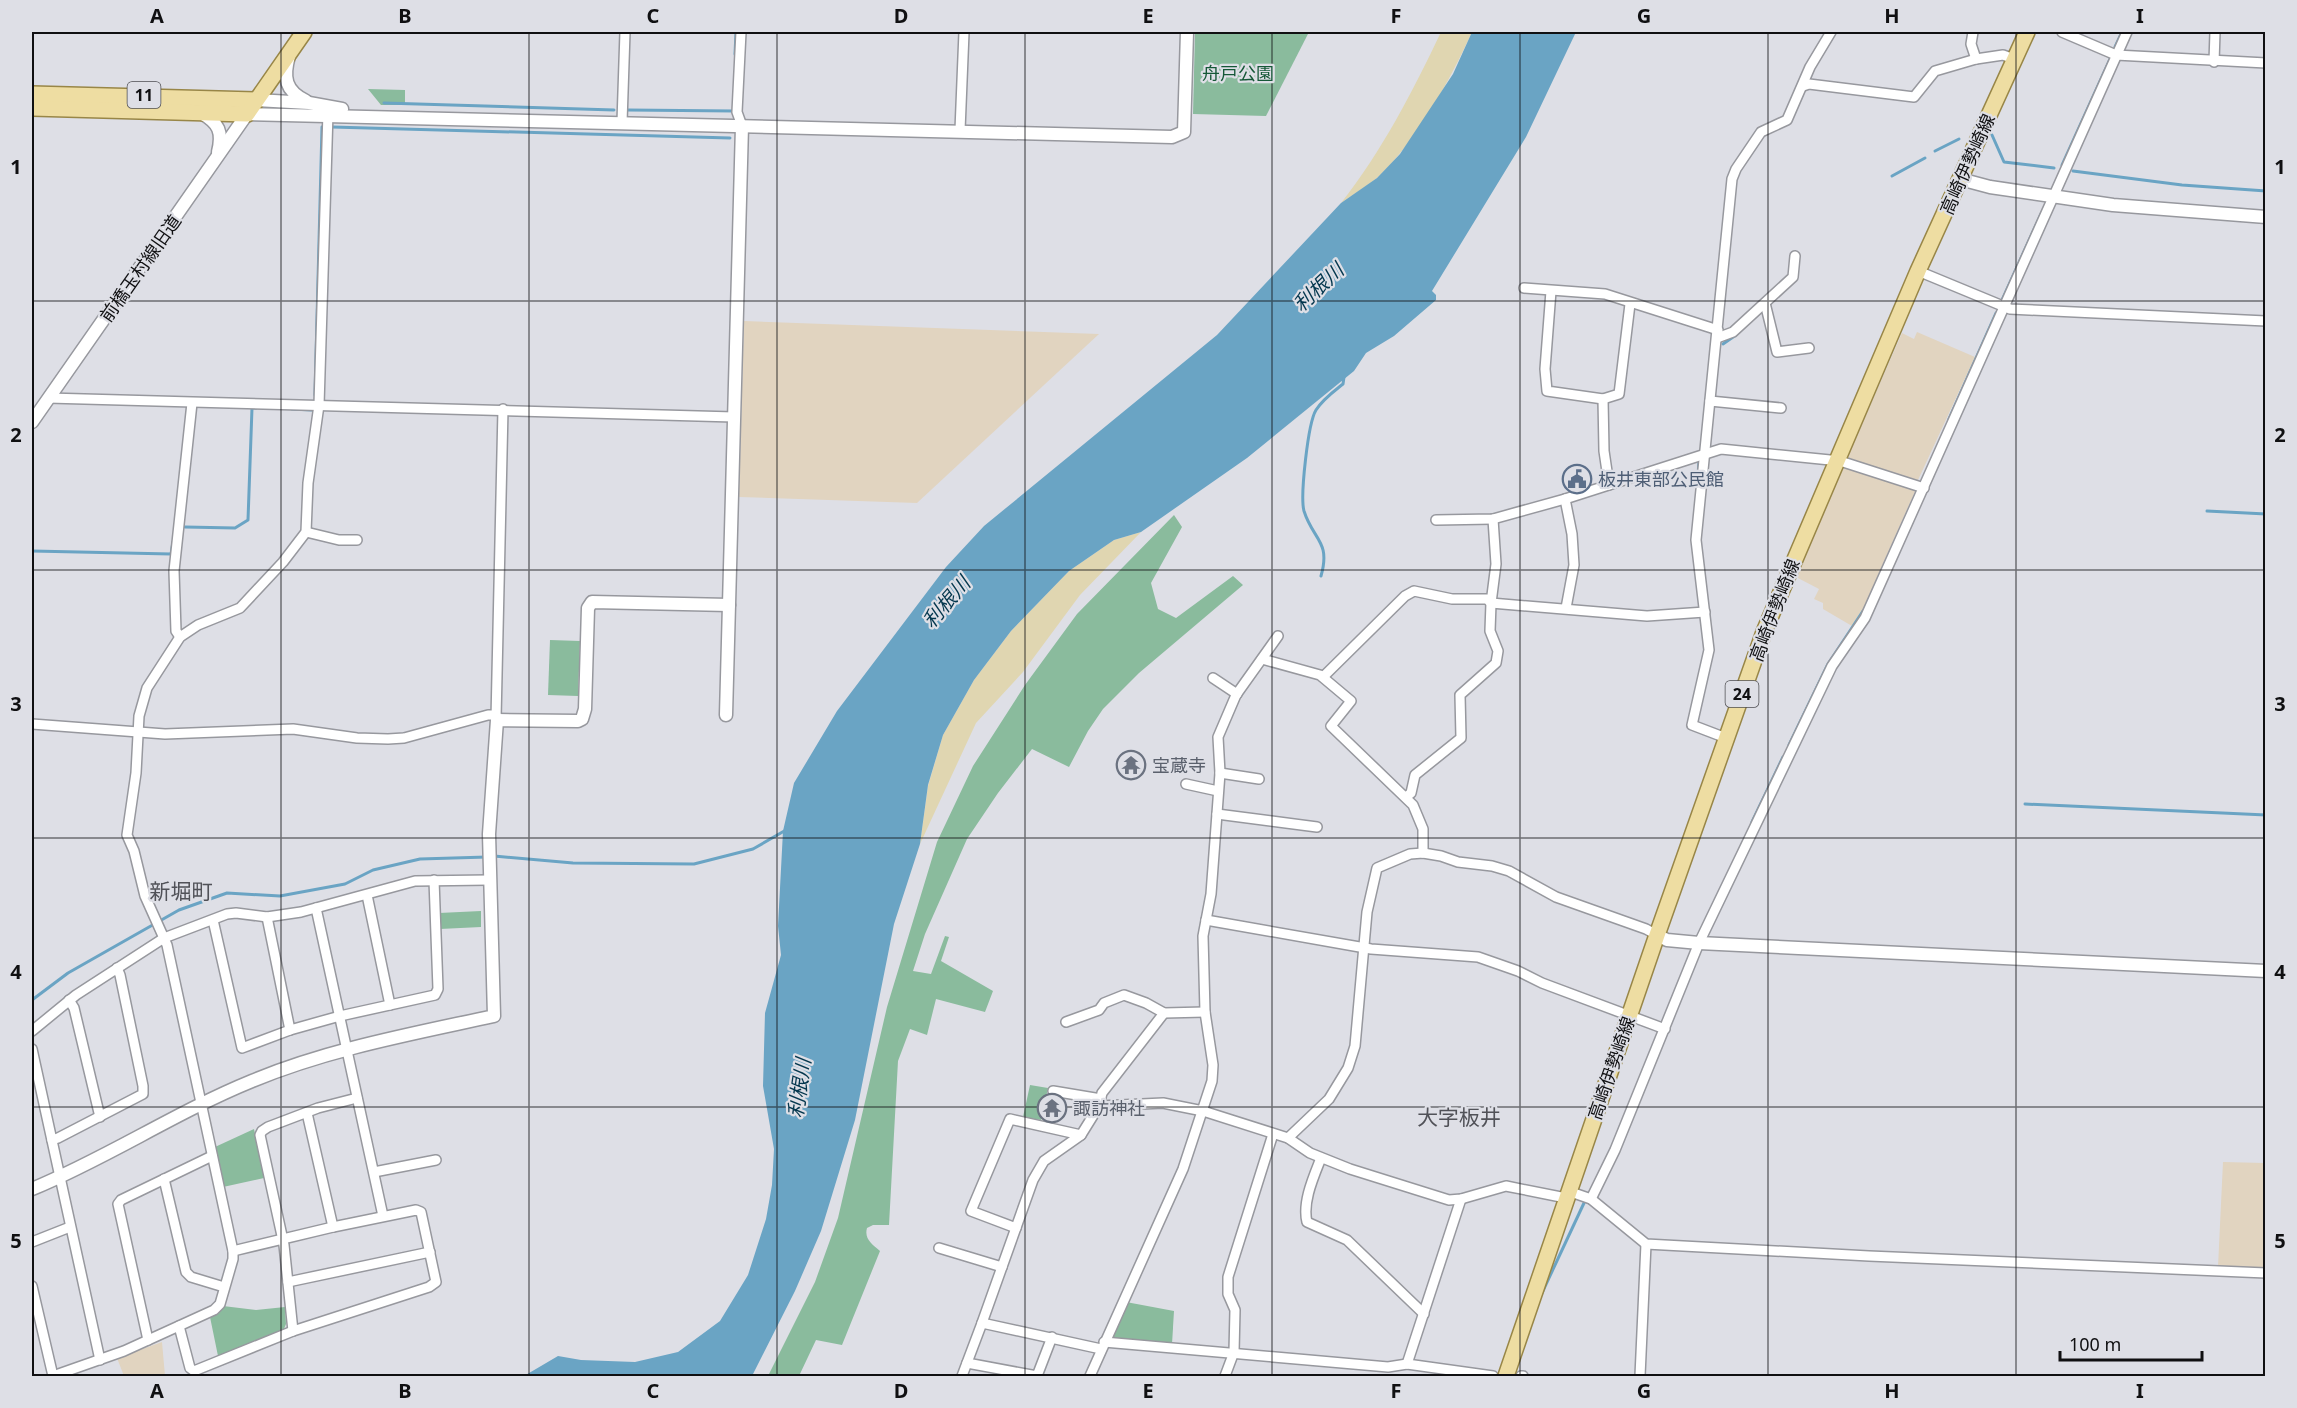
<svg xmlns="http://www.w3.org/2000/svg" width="2297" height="1408" font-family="'Noto Sans','Noto Sans JP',sans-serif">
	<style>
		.commercial { fill: #e1d4c0 }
		.green { fill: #8abb9d }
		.sand { fill: #e0d6b1 }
		.water { fill: #6aa4c4 }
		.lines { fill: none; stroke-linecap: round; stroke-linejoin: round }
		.stream { stroke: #6aa4c4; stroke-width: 3 }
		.minor-casing { stroke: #97989e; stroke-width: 12 }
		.tertiary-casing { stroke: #97989e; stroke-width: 15 }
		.primary-casing { stroke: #988647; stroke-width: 18 }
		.minor { stroke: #fff; stroke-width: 9 }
		.tertiary { stroke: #fff; stroke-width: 12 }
		.primary { stroke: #eedda2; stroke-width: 15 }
		.grid { fill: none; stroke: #101012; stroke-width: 1.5; stroke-opacity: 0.55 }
		.labels { text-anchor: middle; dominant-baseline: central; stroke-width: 4.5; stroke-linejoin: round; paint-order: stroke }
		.shield { fill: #dedfe6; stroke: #4e4e52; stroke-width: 1.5 }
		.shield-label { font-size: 16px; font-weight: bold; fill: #101012 }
		.park-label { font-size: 18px; fill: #155837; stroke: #dedfe6 }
		.street-label { font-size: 18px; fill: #101012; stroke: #dedfe6 }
		.service-label { font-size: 18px; fill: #4e5e75; stroke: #dedfe6; text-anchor: start }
		.worship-label { font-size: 18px; fill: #5b616d; stroke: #dedfe6; text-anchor: start }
		.water-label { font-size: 20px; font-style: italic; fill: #04374e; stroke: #dedfe6 }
		.quarter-label { font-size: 21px; fill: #515258; stroke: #dedfe6 }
		.neatline { fill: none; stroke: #101012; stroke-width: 2 }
		.grid-label { font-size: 20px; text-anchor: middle; font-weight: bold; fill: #101012 }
	</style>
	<rect width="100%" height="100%" fill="#dedfe6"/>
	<!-- commercial -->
	<g class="commercial">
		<polygon points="744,321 1099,334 917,503 739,497"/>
		<polygon points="1917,332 1975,357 1918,480 1850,460 1848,456 1902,333 1914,339"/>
		<polygon points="1841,467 1916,489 1862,611 1852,626 1823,609 1823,603 1814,599 1819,589 1794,576"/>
		<polygon points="2223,1162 2265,1163 2265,1269 2218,1267"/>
		<polygon points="162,1342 165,1376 124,1376 117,1358"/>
	</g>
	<!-- green -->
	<g class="green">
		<polygon points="1195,32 1309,32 1266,116 1193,114"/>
		<polygon points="368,89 405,90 405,105 381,105"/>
		<path d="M1174,515L1182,527L1151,583L1158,609L1176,618L1233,576L1243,585L1139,673L1103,709L1088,731L1069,767L1032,749L998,793L967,839L925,934L913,971L931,974L945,936L949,937L941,961L993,991L985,1012L936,999L927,1035L910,1029L898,1061L889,1225H873L867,1228C864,1239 872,1244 880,1251L842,1345L816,1340L799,1376H768L815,1282L838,1218L887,1007L937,842L973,766L1025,685L1077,614Z"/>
		<polygon points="550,640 580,641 578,696 548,695"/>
		<polygon points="481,911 481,927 440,929 439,913"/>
		<polygon points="1030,1085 1048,1088 1041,1120 1023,1117"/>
		<polygon points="254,1129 264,1178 223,1187 215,1147"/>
		<polygon points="1126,1302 1174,1311 1172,1344 1114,1339 1113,1336"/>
		<polygon points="223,1306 256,1310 285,1307 286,1324 284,1329 218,1356 210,1317 218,1314"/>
	</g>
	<!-- sand -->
	<g class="sand">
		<path d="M1441,32H1472C1450,80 1418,139 1379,176C1368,186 1353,194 1341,203C1382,151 1413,91 1441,32Z"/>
		<polygon points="1141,532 1080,595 1023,672 976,723 920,844 928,786 943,735 974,680 1011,631 1069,571 1114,540"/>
	</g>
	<!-- water -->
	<polygon class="water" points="1472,32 1576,32 1526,137 1432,291 1436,295 1436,300 1394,336 1366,353 1354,371 1247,458 1141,532 1114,540 1069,571 1011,631 974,680 943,735 928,785 920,844 894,924 855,1120 821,1231 795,1291 752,1376 524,1376 558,1356 581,1360 635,1362 678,1352 720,1321 748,1275 766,1219 772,1185 774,1149 763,1086 765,1013 781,955 778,926 783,831 794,783 837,711 946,567 984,526 1217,335 1341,203 1377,178 1400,154 1453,74"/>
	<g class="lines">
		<!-- stream -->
		<g class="stream">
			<polyline points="2115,47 2122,32"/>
			<polyline points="735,54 736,32"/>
			<polyline points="384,103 614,110"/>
			<polyline points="628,110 734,111"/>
			<polyline points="332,127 730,138"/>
			<polyline points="1992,135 2004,162 2054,168"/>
			<polyline points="1935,151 1959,139"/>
			<polyline points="2062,165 2110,59"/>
			<polyline points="2073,171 2182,185 2266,191"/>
			<polyline points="1892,176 1925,158"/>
			<polyline points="2002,300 2041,214"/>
			<polyline points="1723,344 1736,335"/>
			<polyline points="315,395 322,127"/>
			<polyline points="292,409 312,410"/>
			<polyline points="1949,419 1996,313"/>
			<polyline points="1698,475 1699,461"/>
			<polyline points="2207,511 2266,514"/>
			<polyline points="185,527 235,528 248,520 252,408 256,408"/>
			<polyline points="32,551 171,554 173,542"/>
			<path d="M1321,576C1331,541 1313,540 1304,511C1300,496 1308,423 1316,410C1323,399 1333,392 1343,384L1344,377"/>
			<polyline points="1789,745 1828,664 1863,611"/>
			<polyline points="2025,804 2266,815"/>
			<polyline points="1752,822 1783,757"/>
			<polyline points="494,856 573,863 694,864 753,849 786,830"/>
			<polyline points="32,1000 68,973 179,910 227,893 280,896 345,884 373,870 420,859 487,857"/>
			<polyline points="1541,1295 1584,1203"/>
		</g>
		<!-- minor casing -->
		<g class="minor-casing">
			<g id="minor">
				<polyline points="741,32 737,112 742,126"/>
				<polyline points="1973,32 1971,44 1976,59"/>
				<polyline points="2062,32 2116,55 2266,63"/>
				<polyline points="2214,62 2215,32"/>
				<polyline points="1803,86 1809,84 1914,97 1935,71 1976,59 2003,55 2014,59"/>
				<polyline points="622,122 625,32"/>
				<polyline points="960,130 964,32"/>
				<polyline points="1918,271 2010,309 2266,321"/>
				<polyline points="1524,288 1605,294 1718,330"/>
				<polyline points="1551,291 1545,369 1547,391 1603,399 1619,394 1630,304"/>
				<polyline points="1765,303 1777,352 1809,348"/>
				<polyline points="1717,338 1733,332 1793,277 1795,256"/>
				<polyline points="48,398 734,417"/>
				<polyline points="1603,399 1604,451 1609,485"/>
				<polyline points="1710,401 1781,408"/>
				<polyline points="1565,499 1572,534 1574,565 1566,608"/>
				<polyline points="1436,520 1493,519 1565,499 1721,449 1840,461 1924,488"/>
				<polyline points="306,532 339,540 357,540"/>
				<polyline points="180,637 176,631 174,571 192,403"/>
				<polyline points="1262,659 1320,675 1351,701 1331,726 1413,805 1423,829 1423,853"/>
				<polyline points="1323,677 1405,596 1414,591 1452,599 1487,599 1491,603 1647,616 1705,612"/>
				<polyline points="1213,678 1237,694"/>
				<polyline points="496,719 503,409"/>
				<polyline points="32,724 165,734 293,729 357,738 388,739 404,738 488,715 496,715"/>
				<polyline points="1726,738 1692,725 1709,650 1696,540 1732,179 1736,169 1761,132 1787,120 1810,67 1831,32"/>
				<polyline points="1220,773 1259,779"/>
				<polyline points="1186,784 1218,791"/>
				<polyline points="1406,797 1411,793 1415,775 1461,738 1460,695 1496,663 1498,651 1490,631 1491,603 1496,564 1493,519"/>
				<polyline points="1217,814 1317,827"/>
				<polyline points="367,895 390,1005"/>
				<polyline points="316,908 383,1216"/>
				<polyline points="267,917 290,1030"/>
				<polyline points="213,920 242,1048 290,1030 340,1016 435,995 438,989 434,880"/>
				<polyline points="1206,920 1371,949 1478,957 1518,971 1542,983 1665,1029"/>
				<polyline points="69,1000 74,1008 100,1117"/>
				<polyline points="1066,1022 1099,1010 1104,1003 1124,995 1146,1003 1164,1013 1205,1012"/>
				<polyline points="32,1031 76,995 164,938 227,914 236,913 267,917 301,912 415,881 489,880"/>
				<polyline points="32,1049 100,1360"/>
				<polyline points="1053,1091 1101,1099"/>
				<polyline points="1099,1106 1102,1093 1164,1013"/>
				<polyline points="307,1113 333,1227"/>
				<polyline points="1288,1138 1329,1099 1348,1068 1355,1046 1367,912 1377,868 1410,854 1423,853 1441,856 1458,862 1492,866 1509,871 1556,897 1646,929 1657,935"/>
				<polyline points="52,1140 58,1138 143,1094 143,1086 120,975 117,968"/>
				<path d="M1321,1158C1314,1176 1302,1202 1307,1222L1347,1240L1424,1314"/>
				<polyline points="374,1172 436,1160"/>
				<polyline points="164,1179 186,1272 191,1277 224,1287"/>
				<polyline points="1568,1191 1591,1199 1646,1244 1869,1256 2266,1273"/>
				<polyline points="1591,1199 1615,1150 1699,943 1832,666 1865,618 2127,32"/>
				<polyline points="1016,1228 971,1211 1010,1119 1081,1135"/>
				<polyline points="32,1242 70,1227"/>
				<polyline points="939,1248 1002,1267"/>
				<polyline points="288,1282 430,1252"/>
				<polyline points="32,1286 53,1376"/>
				<polyline points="179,1326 190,1368 194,1371 293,1331 429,1287 436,1282 421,1212 416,1210 333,1227 233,1251"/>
				<polyline points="293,1331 284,1245 260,1135 262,1131 268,1127 318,1108 357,1098"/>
				<polyline points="148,1340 118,1204 121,1200 212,1156"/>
				<polyline points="1104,1342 1388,1367 1407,1364 1493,1376"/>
				<polyline points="1101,1349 982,1323 1033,1180 1044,1161 1081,1135 1099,1106 1163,1103 1203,1111 1288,1138 1310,1153 1350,1169 1449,1200 1461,1199 1506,1186 1566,1198"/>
				<polyline points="967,1363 1037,1376 1052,1337"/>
				<polyline points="1407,1364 1461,1199"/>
				<polyline points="53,1376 124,1351 214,1310 220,1304 233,1259 233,1251 167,945 145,896 134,851 127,835 136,773 139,716 147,688 180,637 198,625 240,608 283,562 306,532 308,483 319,405 328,112"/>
				<polyline points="962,1376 982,1323"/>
				<polyline points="1090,1376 1183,1169 1212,1081 1213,1065 1205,1012 1203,936 1211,894 1220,773 1218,737 1236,695 1278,636"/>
				<polyline points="1225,1376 1234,1352 1235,1310 1228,1294 1228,1277 1273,1134"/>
				<polyline points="1521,1376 1523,1376"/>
				<polyline points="1640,1376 1646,1244"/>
			</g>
		</g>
		<!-- tertiary casing -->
		<g class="tertiary-casing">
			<g id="tertiary">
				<path d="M289,56C283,77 285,91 306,101"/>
				<polyline points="256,100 309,103 342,109"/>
				<path d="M201,113C219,123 223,132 218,152"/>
				<polyline points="1960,179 1990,187 2113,205 2266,217"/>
				<polyline points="32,422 247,114 1172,137 1184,132 1187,32"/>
				<polyline points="726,715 742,126"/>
				<polyline points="1657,935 1667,940 1699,943 2266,971"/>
				<path d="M32,1189C107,1158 176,1112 252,1081C329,1049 412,1034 494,1016L489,834L497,720L578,721L582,719L585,709L588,608L592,602L729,605"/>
			</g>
		</g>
		<!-- primary casing -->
		<g class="primary-casing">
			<g id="primary">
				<polyline points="32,94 256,100"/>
				<polyline points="32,108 247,114 304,32"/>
				<polyline points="1506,1376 1657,935 1764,632 1918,271 2027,32"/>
			</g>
		</g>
		<!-- minor -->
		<use href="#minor" class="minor"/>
		<!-- tertiary -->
		<use href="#tertiary" class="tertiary"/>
		<!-- primary -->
		<use href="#primary" class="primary"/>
	</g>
	<!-- grid -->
	<path class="grid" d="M281,32V1376M529,32V1376M777,32V1376M1025,32V1376M1272,32V1376M1520,32V1376M1768,32V1376M2016,32V1376M32,301H2266M32,570H2266M32,838H2266M32,1107H2266"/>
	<!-- icons -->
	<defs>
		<g id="civic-ring" transform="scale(1.5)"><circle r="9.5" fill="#dedfe6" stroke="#5c6f8a" stroke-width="1.5"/><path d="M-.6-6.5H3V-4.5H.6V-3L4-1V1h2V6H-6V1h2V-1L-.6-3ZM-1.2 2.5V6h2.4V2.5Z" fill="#5c6f8a"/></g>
		<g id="temple-ring" transform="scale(1.5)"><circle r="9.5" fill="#dedfe6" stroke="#6b7280" stroke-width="1.5"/><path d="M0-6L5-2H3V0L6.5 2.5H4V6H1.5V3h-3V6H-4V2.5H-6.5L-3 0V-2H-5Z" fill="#6b7280"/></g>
	</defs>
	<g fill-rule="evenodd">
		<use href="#civic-ring" x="1577" y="479"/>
		<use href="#temple-ring" x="1131" y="765"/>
		<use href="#temple-ring" x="1052" y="1108"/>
	</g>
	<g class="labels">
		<!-- shield labels -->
		<g class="shield">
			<rect x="127.5" y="82" width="33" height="26" rx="4.5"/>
			<rect x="1725.5" y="681" width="33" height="26" rx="4.5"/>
		</g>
		<g class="shield-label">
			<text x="144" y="95">11</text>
			<text x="1742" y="694">24</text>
		</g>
		<!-- park labels -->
		<g class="park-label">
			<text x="1238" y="73">舟戸公園</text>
		</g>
		<!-- street labels -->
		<g class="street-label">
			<text transform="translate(1967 164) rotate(-66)">高崎伊勢崎線</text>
			<text transform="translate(140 268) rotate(-55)">前橋玉村線旧道</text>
			<text transform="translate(1774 610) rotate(-69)">高崎伊勢崎線</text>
			<text transform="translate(1611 1068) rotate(-71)">高崎伊勢崎線</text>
		</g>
		<!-- service labels -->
		<g class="service-label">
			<text x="1598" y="479">板井東部公民館</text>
		</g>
		<!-- worship labels -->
		<g class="worship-label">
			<text x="1152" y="765">宝蔵寺</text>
			<text x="1073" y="1108">諏訪神社</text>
		</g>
		<!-- water labels -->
		<g class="water-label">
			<text transform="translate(1318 287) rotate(-43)">利根川</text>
			<text transform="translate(946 602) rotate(-49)">利根川</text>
			<text transform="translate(799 1088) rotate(-82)">利根川</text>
		</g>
		<!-- quarter labels -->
		<g class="quarter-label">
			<text x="181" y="891">新堀町</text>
			<text x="1459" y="1117">大字板井</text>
		</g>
	</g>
	<!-- border -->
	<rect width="2297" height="1408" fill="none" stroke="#dedfe6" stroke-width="66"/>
	<!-- scale -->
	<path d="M2060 1351v9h142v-9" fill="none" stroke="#101012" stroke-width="3"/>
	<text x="2069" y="1351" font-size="18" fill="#101012" stroke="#dedfe6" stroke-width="4.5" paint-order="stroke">100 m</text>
	<rect x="33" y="33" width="2231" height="1342" class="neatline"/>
	<g class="grid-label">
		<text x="157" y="23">A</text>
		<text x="405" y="23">B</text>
		<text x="653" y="23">C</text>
		<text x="901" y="23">D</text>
		<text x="1148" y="23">E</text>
		<text x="1396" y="23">F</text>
		<text x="1644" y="23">G</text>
		<text x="1892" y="23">H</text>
		<text x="2140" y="23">I</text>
		<text x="16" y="174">1</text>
		<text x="2280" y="174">1</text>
		<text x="16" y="442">2</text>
		<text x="2280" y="442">2</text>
		<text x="16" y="711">3</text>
		<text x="2280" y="711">3</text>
		<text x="16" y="979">4</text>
		<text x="2280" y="979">4</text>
		<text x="16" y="1248">5</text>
		<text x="2280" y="1248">5</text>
		<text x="157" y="1398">A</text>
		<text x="405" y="1398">B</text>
		<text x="653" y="1398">C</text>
		<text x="901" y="1398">D</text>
		<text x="1148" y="1398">E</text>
		<text x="1396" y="1398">F</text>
		<text x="1644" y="1398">G</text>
		<text x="1892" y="1398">H</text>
		<text x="2140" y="1398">I</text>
	</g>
</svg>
